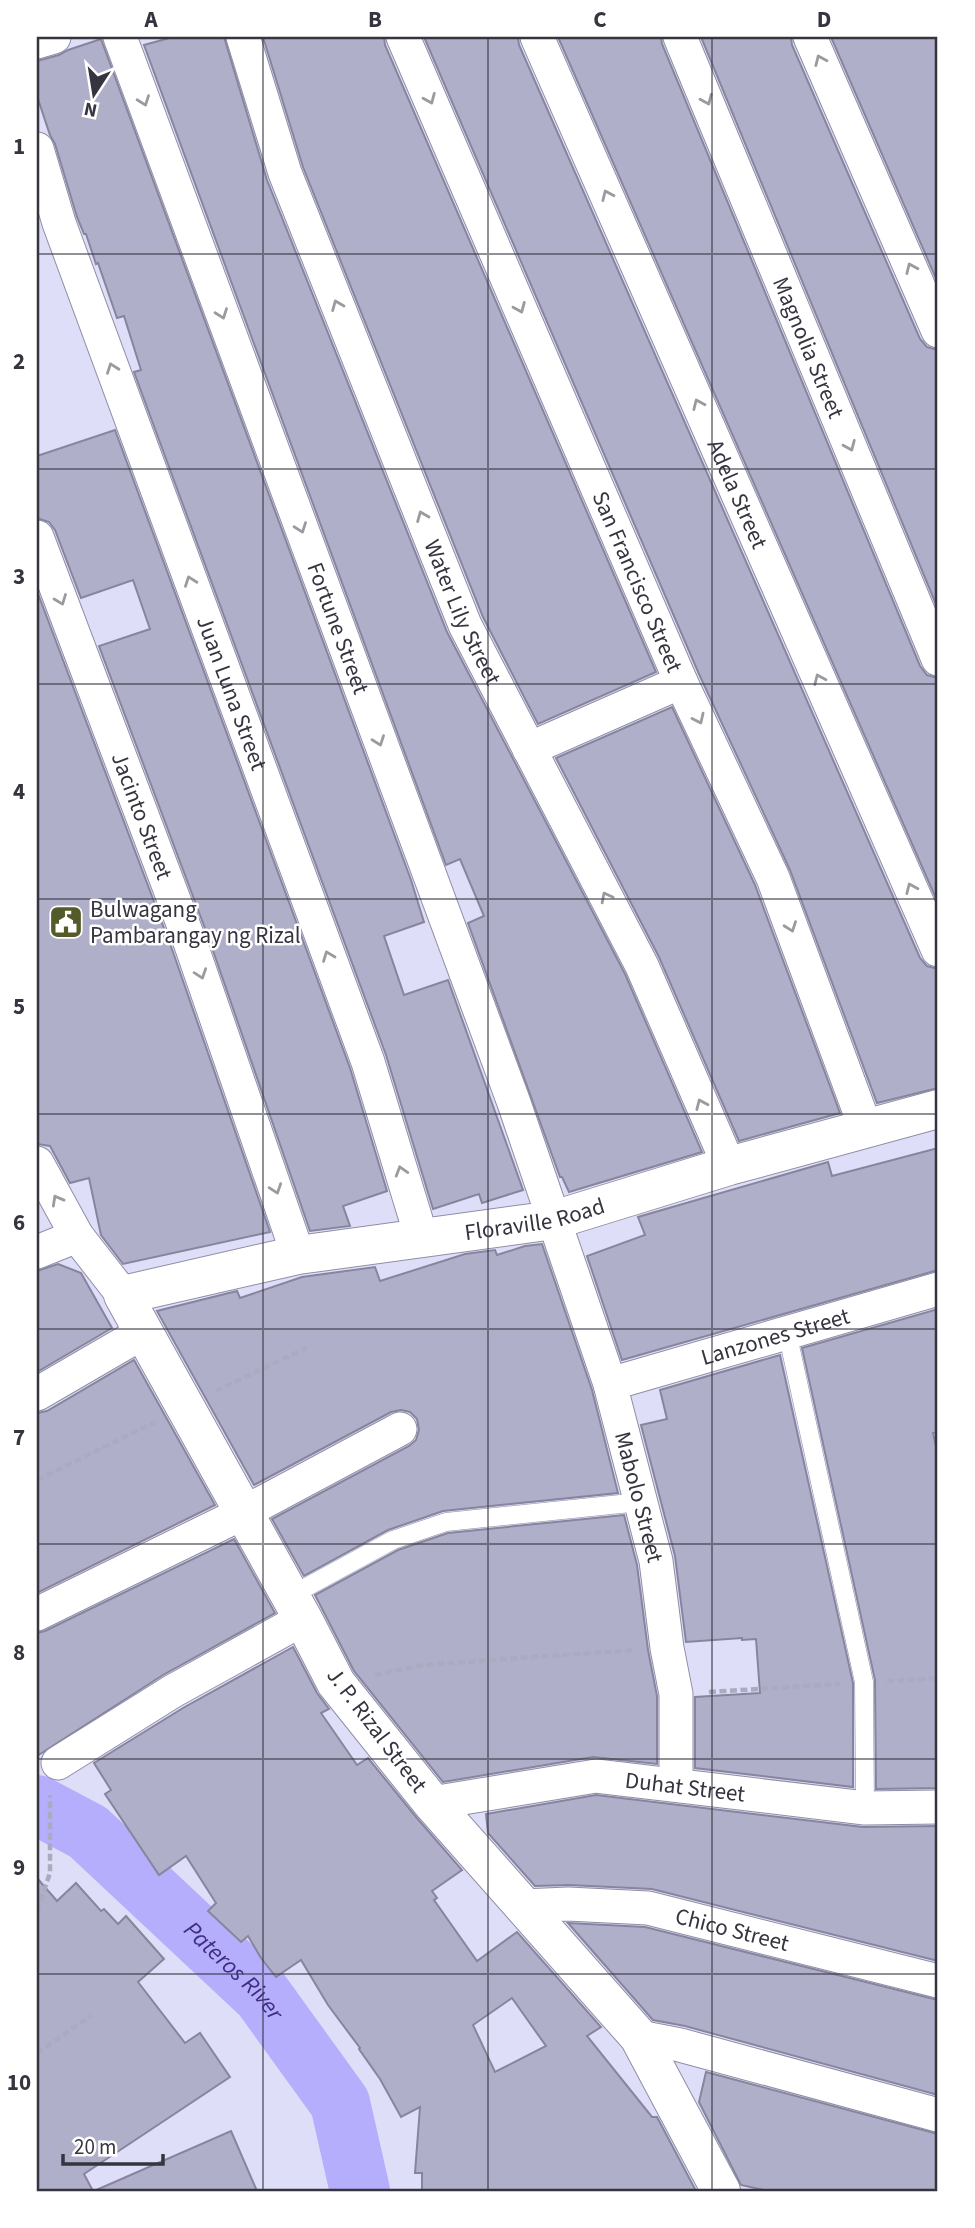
<svg xmlns="http://www.w3.org/2000/svg" width="975" height="2228" font-family="'Source Sans 3',sans-serif">
	<style>
		.lines { fill: none; stroke-linecap: round; stroke-linejoin: round }
		.river { stroke: #b5aefc; stroke-width: 60 }
		.building { fill: #b0afc9; stroke: #87859e; stroke-width: 2; fill-rule: evenodd }
		.service-casing { stroke: #8f8ea6; stroke-width: 19 }
		.minor-casing { stroke: #8f8ea6; stroke-width: 35 }
		.tertiary-casing { stroke: #8f8ea6; stroke-width: 40 }
		.path { stroke: #abaac0; stroke-width: 4.5; stroke-dasharray: 7 3.5; stroke-linecap: butt }
		.service { stroke: #fff; stroke-width: 18 }
		.minor { stroke: #fff; stroke-width: 33 }
		.tertiary { stroke: #fff; stroke-width: 38 }
		.oneway { stroke: #9a9a9f }
		.grid { fill: none; stroke: #35343f; stroke-width: 2; stroke-opacity: 0.55 }
		.labels { text-anchor: middle; dominant-baseline: central; stroke-width: 5; stroke-linejoin: round; paint-order: stroke }
		.street-label { font-size: 23px; fill: #35343f; stroke: #fff }
		.poi-label { font-size: 23px; fill: #35343f; stroke: #fff; text-anchor: start }
		.water-label { font-size: 24px; font-style: italic; fill: #3f2d84; stroke: #fff }
		.neatline { fill: none; stroke: #35343f; stroke-width: 2.5 }
		.grid-label { font-size: 23px; text-anchor: middle; font-weight: bold; fill: #35343f }
	</style>
	<rect width="100%" height="100%" fill="#dfdef9"/>
	<g class="lines">
		<!-- river -->
		<path class="river" id="s1" d="M37,1805L88,1832L262,1995L340,2103L360,2191"/>
	</g>
	<!-- building -->
	<g class="building">
		<polygon points="173,37 224,37 267,180 447,632 625,974 702,1152 569,1192 562,1177 560,1177 468,923 484,916 460,859 446,865 144,45"/>
		<polygon points="263,37 384,37 385,45 656,672 538,724 483,617 303,167"/>
		<polygon points="424,37 518,37 519,45 920,958 927,966 938,969 938,1088 877,1103 790,870 699,674"/>
		<polygon points="558,37 661,37 662,44 920,666 927,675 938,678 938,903"/>
		<polygon points="701,37 791,37 792,45 920,339 927,347 938,350 938,609"/>
		<polygon points="831,37 938,37 938,283"/>
		<polygon points="101,39 411,880 424,922 384,936 404,995 448,980 523,1190 482,1203 479,1194 433,1209 386,1055 134,372 141,370 124,316 117,318 98,263 96,264 86,234 84,234 77,217 55,144 50,135 37,96 37,61 59,55 68,50"/>
		<polygon points="115,430 350,1068 387,1191 343,1206 350,1226 310,1231 209,939 99,646 150,629 133,580 81,598 55,530 49,522 37,518 37,456"/>
		<polygon points="37,591 173,952 270,1232 123,1264 101,1235 89,1178 70,1183 50,1146 37,1144"/>
		<polygon points="672,707 755,885 840,1113 739,1141 659,957 556,758"/>
		<polygon points="938,1148 938,1270 622,1360 587,1256 645,1235 638,1217 828,1162 832,1176"/>
		<polygon points="542,1244 592,1390 618,1493 443,1511 388,1530 304,1576 272,1519 409,1446 416,1440 419,1430 417,1419 410,1412 401,1410 391,1412 254,1485 157,1311 237,1291 240,1298 302,1277 375,1267 380,1281 465,1254 495,1250 497,1255 525,1246"/>
		<polygon points="58,1264 81,1273 112,1328 37,1372 37,1271"/>
		<polygon points="938,1309 938,1432 933,1433 938,1455 938,1788 876,1789 875,1680 802,1348"/>
		<polygon points="780,1355 853,1683 853,1787 695,1768 695,1697 760,1693 756,1639 742,1640 742,1638 686,1642 675,1556 641,1425 667,1419 660,1390"/>
		<polygon points="134,1360 215,1505 37,1593 37,1413 47,1411"/>
		<polygon points="624,1515 637,1565 648,1650 657,1696 657,1764 593,1757 443,1782 354,1671 315,1595 398,1550 448,1533"/>
		<polygon points="234,1539 275,1613 163,1675 37,1756 37,1633 45,1631"/>
		<path d="M293,1647L317,1693L329,1709L321,1713L357,1765L368,1758L416,1817L462,1870L432,1891L437,1898L434,1900L477,1961L517,1932L601,2027L587,2036L652,2117H657L696,2191H422V2173H415L420,2107L401,2117L380,2079L359,2049L360,2048L328,2005L301,1960L276,1977L261,1958L248,1936L241,1942L208,1911L216,1903L186,1856L159,1875L105,1794L111,1790L94,1763L183,1708ZM512,1998L546,2046L495,2072L473,2025Z"/>
		<polygon points="596,1795 863,1827 938,1826 938,1961 652,1889 569,1885 535,1886 488,1833 486,1814"/>
		<polygon points="37,1878 57,1901 76,1883 101,1911 104,1909 118,1924 126,1916 164,1959 138,1982 185,2043 200,2033 230,2077 84,2174 93,2191 37,2191"/>
		<polygon points="568,1923 645,1927 938,2000 938,2095 685,2026 653,2020"/>
		<polygon points="706,2072 938,2134 938,2191 768,2191 741,2185 699,2102"/>
		<polygon points="231,2131 257,2191 94,2191"/>
	</g>
	<g class="lines">
		<!-- service casing -->
		<g class="service-casing">
			<g id="service">
				<polyline points="787,1332 864,1682 865,1808"/>
				<polyline points="290,1596 393,1540 446,1522 640,1502"/>
			</g>
		</g>
		<!-- minor casing -->
		<g class="minor-casing">
			<g id="minor">
				<path id="s2" d="M120,37L514,1103L610,1384L656,1561L667,1648L676,1694V1784"/>
				<path id="s3" d="M243,37L285,173L465,625L642,966L729,1166"/>
				<path id="s4" d="M403,37L681,682L773,878L866,1129"/>
				<path id="s5" d="M537,37L938,950"/>
				<path id="s6" d="M680,37L938,659"/>
				<polyline points="810,37 938,331"/>
				<polyline points="37,42 54,37"/>
				<path id="s7" d="M37,149L59,223L368,1062L421,1236"/>
				<path id="s8" d="M37,537L191,945L298,1255"/>
				<polyline points="529,749 681,682"/>
				<polyline points="37,1163 77,1236 123,1295"/>
				<polyline points="37,1252 77,1236"/>
				<path id="s9" d="M610,1384L938,1289"/>
				<polyline points="37,1394 142,1333"/>
				<polyline points="37,1614 243,1513 400,1429"/>
				<polyline points="58,1763 173,1691 303,1619"/>
				<path id="s10" d="M432,1803L596,1776L865,1808L938,1807"/>
				<path id="s11" d="M523,1906L568,1904L648,1908L938,1981"/>
				<polyline points="639,2037 680,2045 938,2115"/>
			</g>
		</g>
		<!-- tertiary casing -->
		<g class="tertiary-casing">
			<g id="tertiary">
				<path id="s12" d="M721,2191L639,2037L432,1803L336,1683L303,1619L123,1295L298,1255L554,1220L729,1166L938,1109"/>
			</g>
		</g>
		<!-- path -->
		<g class="path">
			<polyline points="216,1391 306,1348"/>
			<polyline points="37,1480 155,1422"/>
			<polyline points="375,1675 423,1665 635,1650"/>
			<polyline points="887,1681 938,1678"/>
			<polyline points="709,1692 840,1684"/>
			<polyline points="37,1911 50,1873 50,1795"/>
			<polyline points="37,2053 91,2016"/>
		</g>
		<!-- service -->
		<use href="#service" class="service"/>
		<!-- minor -->
		<use href="#minor" class="minor"/>
		<!-- tertiary -->
		<use href="#tertiary" class="tertiary"/>
	</g>
	<!-- one-way arrows -->
	<defs><path id="oneway-chevron" d="M-2-3.5L2.5 0L-2 3.5" fill="none" stroke-width="1.6" stroke-linecap="round" stroke-linejoin="round" transform="scale(1.75)"/></defs>
	<g class="oneway">
		<use href="#oneway-chevron" transform="translate(820 60) rotate(-114)"/>
		<use href="#oneway-chevron" transform="translate(430 99) rotate(67)"/>
		<use href="#oneway-chevron" transform="translate(707 100) rotate(67)"/>
		<use href="#oneway-chevron" transform="translate(144 101) rotate(70)"/>
		<use href="#oneway-chevron" transform="translate(607 195) rotate(-114)"/>
		<use href="#oneway-chevron" transform="translate(911 268) rotate(-114)"/>
		<use href="#oneway-chevron" transform="translate(337 305) rotate(-112)"/>
		<use href="#oneway-chevron" transform="translate(520 308) rotate(67)"/>
		<use href="#oneway-chevron" transform="translate(222 314) rotate(70)"/>
		<use href="#oneway-chevron" transform="translate(112 368) rotate(-110)"/>
		<use href="#oneway-chevron" transform="translate(698 404) rotate(-114)"/>
		<use href="#oneway-chevron" transform="translate(850 446) rotate(67)"/>
		<use href="#oneway-chevron" transform="translate(422 516) rotate(-112)"/>
		<use href="#oneway-chevron" transform="translate(301 528) rotate(70)"/>
		<use href="#oneway-chevron" transform="translate(190 581) rotate(-110)"/>
		<use href="#oneway-chevron" transform="translate(61 600) rotate(69)"/>
		<use href="#oneway-chevron" transform="translate(819 679) rotate(-114)"/>
		<use href="#oneway-chevron" transform="translate(699 719) rotate(65)"/>
		<use href="#oneway-chevron" transform="translate(379 741) rotate(70)"/>
		<use href="#oneway-chevron" transform="translate(911 888) rotate(-114)"/>
		<use href="#oneway-chevron" transform="translate(606 897) rotate(-117)"/>
		<use href="#oneway-chevron" transform="translate(791 927) rotate(70)"/>
		<use href="#oneway-chevron" transform="translate(328 956) rotate(-111)"/>
		<use href="#oneway-chevron" transform="translate(201 974) rotate(71)"/>
		<use href="#oneway-chevron" transform="translate(701 1104) rotate(-114)"/>
		<use href="#oneway-chevron" transform="translate(401 1171) rotate(-107)"/>
		<use href="#oneway-chevron" transform="translate(276 1189) rotate(71)"/>
		<use href="#oneway-chevron" transform="translate(57 1200) rotate(-119)"/>
	</g>
	<!-- grid -->
	<path class="grid" d="M263,37V2191M488,37V2191M712,37V2191M37,254H938M37,469H938M37,684H938M37,899H938M37,1114H938M37,1329H938M37,1544H938M37,1759H938M37,1974H938"/>
	<!-- icons -->
	<defs>
		<g id="civic-square" transform="scale(1.75)"><rect x="-9" y="-9" width="18" height="18" rx="4" fill="#545a29" stroke="#fff"/><path d="M-.6-6.5H3V-4.5H.6V-3L4-1V1h2V6H-6V1h2V-1L-.6-3ZM-1.2 2.5V6h2.4V2.5Z" fill="#fff"/></g>
	</defs>
	<g fill-rule="evenodd">
		<use href="#civic-square" x="66" y="922"/>
	</g>
	<g class="labels">
		<!-- street labels -->
		<g class="street-label">
			<text stroke="none"><textPath href="#s6" startOffset="336">Magnolia Street</textPath></text>
			<text stroke="none"><textPath href="#s5" startOffset="499">Adela Street</textPath></text>
			<text stroke="none"><textPath href="#s4" startOffset="593">San Francisco Street</textPath></text>
			<text stroke="none"><textPath href="#s3" startOffset="616">Water Lily Street</textPath></text>
			<text stroke="none"><textPath href="#s2" startOffset="630">Fortune Street</textPath></text>
			<text stroke="none"><textPath href="#s7" startOffset="578">Juan Luna Street</textPath></text>
			<text stroke="none"><textPath href="#s8" startOffset="298">Jacinto Street</textPath></text>
			<text stroke="none"><textPath href="#s12" startOffset="1502">Floraville Road</textPath></text>
			<text stroke="none"><textPath href="#s9" startOffset="172">Lanzones Street</textPath></text>
			<text stroke="none"><textPath href="#s2" startOffset="1550">Mabolo Street</textPath></text>
			<text transform="translate(377 1730) rotate(53)">J. P. Rizal Street</text>
			<text stroke="none"><textPath href="#s10" startOffset="256">Duhat Street</textPath></text>
			<text stroke="none"><textPath href="#s11" startOffset="212">Chico Street</textPath></text>
		</g>
		<!-- poi labels -->
		<g class="poi-label">
			<text x="90" y="909">Bulwagang<tspan x="90" dy="26">Pambarangay ng Rizal</tspan></text>
		</g>
		<!-- water labels -->
		<g class="water-label">
			<text stroke="none"><textPath href="#s1" startOffset="259">Pateros River</textPath></text>
		</g>
	</g>
	<!-- border -->
	<rect width="975" height="2228" fill="none" stroke="#ffffff" stroke-width="77"/>
	<!-- north arrow -->
	<g transform="translate(94 94) rotate(192)" stroke="#ffffff" stroke-width="5" paint-order="stroke">
	<path d="M0-5L12 26L0 18L-12 26Z" fill="#35343f"/>
	<text y="-10" font-size="19" font-weight="bold" text-anchor="middle" fill="#35343f">N</text>
	</g>
	<!-- scale -->
	<path d="M63 2154v10h100v-10" fill="none" stroke="#35343f" stroke-width="3.5"/>
	<text x="74" y="2154" font-size="21" fill="#35343f" stroke="#ffffff" stroke-width="5" paint-order="stroke">20 m</text>
	<rect x="38" y="38" width="898" height="2152" class="neatline"/>
	<g class="grid-label">
		<text x="151" y="27">A</text>
		<text x="375" y="27">B</text>
		<text x="600" y="27">C</text>
		<text x="824" y="27">D</text>
		<text x="19" y="154">1</text>
		<text x="19" y="369">2</text>
		<text x="19" y="584">3</text>
		<text x="19" y="799">4</text>
		<text x="19" y="1014">5</text>
		<text x="19" y="1230">6</text>
		<text x="19" y="1445">7</text>
		<text x="19" y="1660">8</text>
		<text x="19" y="1875">9</text>
		<text x="19" y="2090">10</text>
	</g>
</svg>
